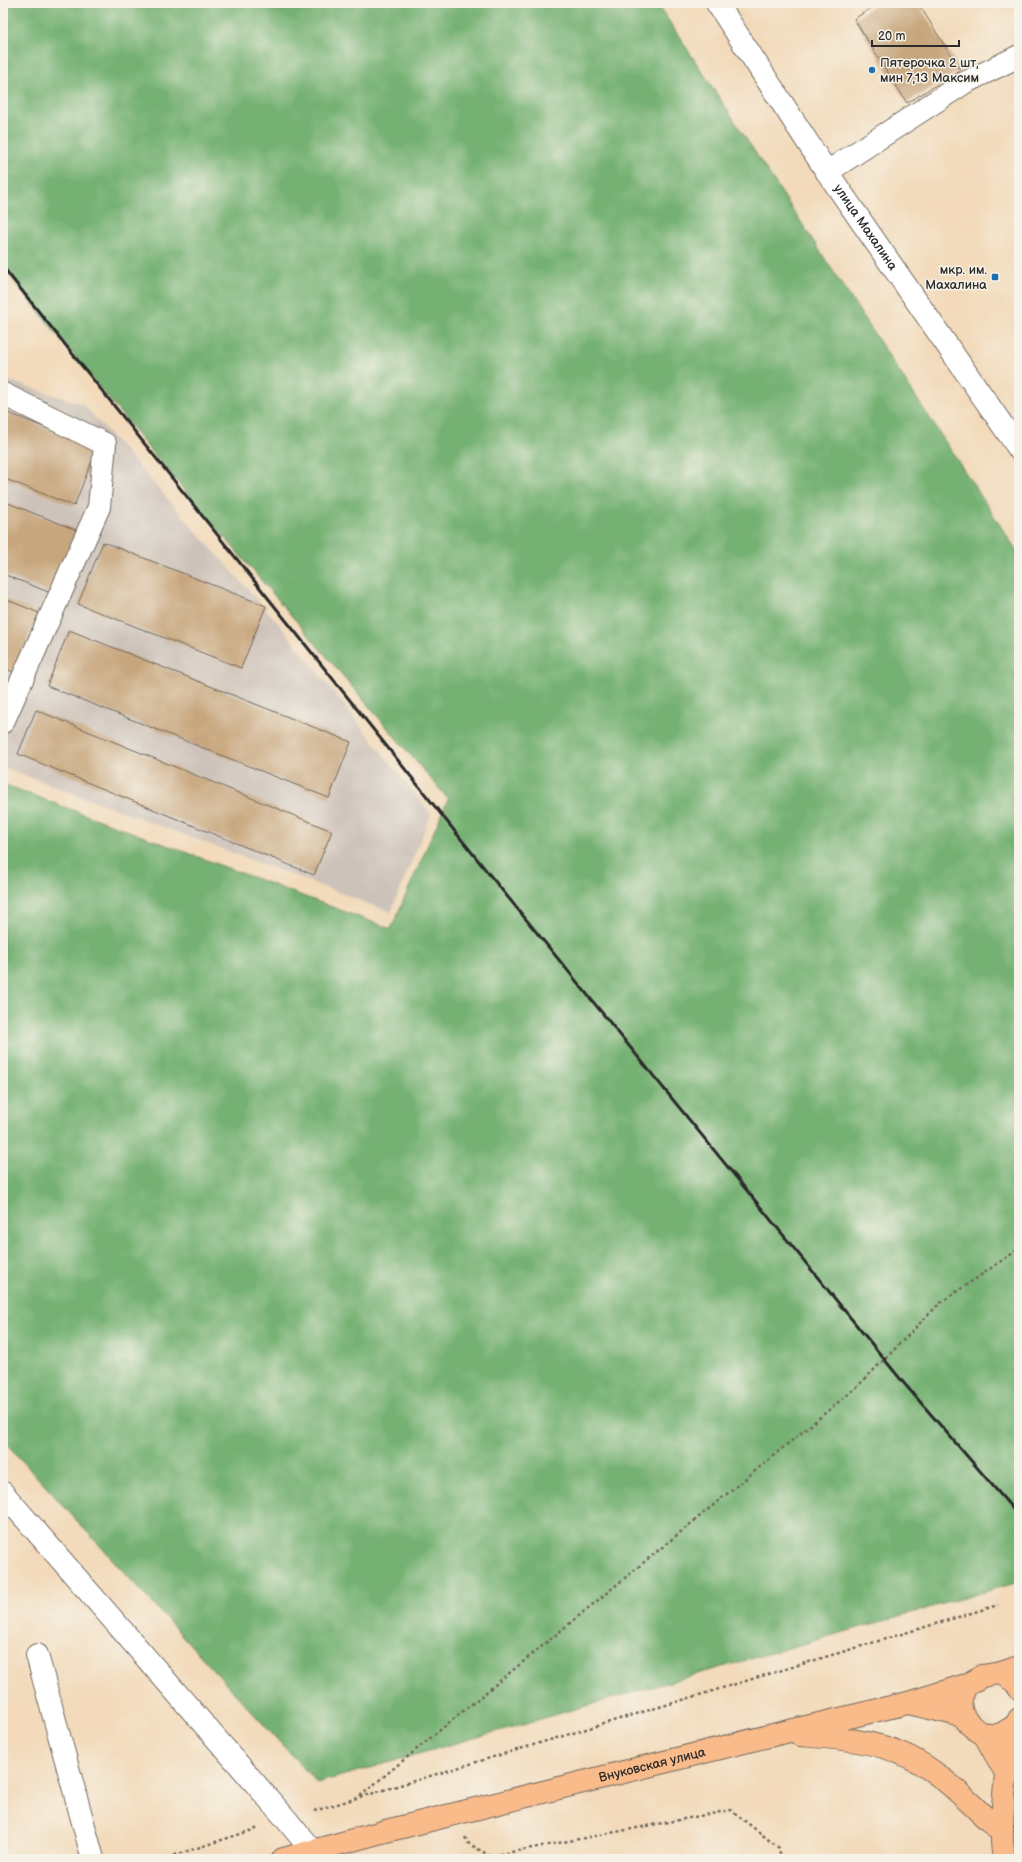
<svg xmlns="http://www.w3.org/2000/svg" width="1022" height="1862" font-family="'Balsamiq Sans',sans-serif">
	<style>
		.industrial { fill: #cdc2b9 }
		.forest { fill: #74b172; stroke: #506e4e }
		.building { fill: #c7a67d }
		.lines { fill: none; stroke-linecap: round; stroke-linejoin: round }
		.minor-casing { stroke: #71685d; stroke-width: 24 }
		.major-casing { stroke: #71685d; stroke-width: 24 }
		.path { stroke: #71685d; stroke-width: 2.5; stroke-dasharray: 3 3; stroke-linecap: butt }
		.minor { stroke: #fff; stroke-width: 22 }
		.major { stroke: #fabb8b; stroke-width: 22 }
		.rail { stroke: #2b2b2b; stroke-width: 3 }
		.poi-dot { fill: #1f6fb2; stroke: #f7f3e8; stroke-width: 1.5 }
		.labels { text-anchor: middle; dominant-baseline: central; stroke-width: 3; stroke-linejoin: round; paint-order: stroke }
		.poi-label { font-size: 13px; fill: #2b2b2b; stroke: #f7f3e8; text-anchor: start }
		.street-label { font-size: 13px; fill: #2b2b2b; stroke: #f7f3e8 }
	</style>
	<rect width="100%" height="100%" fill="#f7f3e8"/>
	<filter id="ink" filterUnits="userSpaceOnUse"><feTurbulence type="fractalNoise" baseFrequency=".025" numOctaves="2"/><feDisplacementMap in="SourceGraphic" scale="8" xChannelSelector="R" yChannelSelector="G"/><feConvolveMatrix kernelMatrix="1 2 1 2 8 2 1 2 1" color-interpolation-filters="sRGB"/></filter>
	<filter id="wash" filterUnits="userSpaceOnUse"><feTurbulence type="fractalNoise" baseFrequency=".012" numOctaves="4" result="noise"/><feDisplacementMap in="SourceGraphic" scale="16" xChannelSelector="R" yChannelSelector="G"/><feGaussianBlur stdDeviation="0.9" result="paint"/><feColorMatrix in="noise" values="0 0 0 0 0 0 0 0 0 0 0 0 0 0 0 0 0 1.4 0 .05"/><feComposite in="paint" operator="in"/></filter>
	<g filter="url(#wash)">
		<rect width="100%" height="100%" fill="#f2daba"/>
		<!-- industrial -->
		<polygon class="industrial" points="3,379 83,404 279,624 431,814 391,912 3,767"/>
		<!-- forest -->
		<polygon class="forest" points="3,3 657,3 1019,554 1019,1582 317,1783 3,1440 3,784 391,929 448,799 150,450 3,267"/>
		<g id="blocks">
			<!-- building -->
			<g class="building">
				<polygon points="879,3 918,3 960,70 907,103 854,19"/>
				<polygon points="3,411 97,448 74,506 3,478"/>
				<polygon points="3,501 76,530 51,593 3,574"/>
				<polygon points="103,542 266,606 241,668 78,604"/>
				<polygon points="3,598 39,613 14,672 3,668"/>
				<polygon points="69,630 351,742 329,798 47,686"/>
				<polygon points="36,710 332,831 314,875 18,754"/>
			</g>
		</g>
	</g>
	<g filter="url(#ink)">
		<use href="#blocks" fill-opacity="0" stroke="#71685d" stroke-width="1"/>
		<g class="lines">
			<!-- minor casing -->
			<g class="minor-casing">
				<g id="minor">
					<path id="s1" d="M717,3L827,172L1019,449"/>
					<polyline points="827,172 964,83 1019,56"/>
					<polyline points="3,394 105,444 99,507 3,722"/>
					<polyline points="3,1493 286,1819 312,1851"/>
					<polyline points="37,1655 93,1859"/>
				</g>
			</g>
			<!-- major casing -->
			<g class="major-casing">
				<g id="major">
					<polyline points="1001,1673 1015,1682 1019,1688"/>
					<path d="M966,1685C965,1689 962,1695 961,1699C957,1720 981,1740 1001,1734C1006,1732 1010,1728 1015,1726"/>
					<polyline points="909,1703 963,1716"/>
					<polyline points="984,1734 1007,1775"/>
					<path d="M800,1735C836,1738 874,1740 907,1756C943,1773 972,1806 1001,1832"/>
					<path id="s2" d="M283,1859L382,1832L781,1733L908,1703L966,1685L982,1676L1001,1673L1019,1667"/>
					<path d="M1004,1859C1003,1850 1001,1840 1002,1831C1002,1808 1008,1737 1019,1719"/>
				</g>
			</g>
			<!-- path -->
			<g class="path">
				<polyline points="360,1796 858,1386 940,1303 1019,1249"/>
				<polyline points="314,1811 998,1605"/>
				<polyline points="465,1837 468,1843 490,1856 731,1810 779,1848 781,1859"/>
				<polyline points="163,1859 259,1828"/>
			</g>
			<!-- minor -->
			<use href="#minor" class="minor"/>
			<!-- major -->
			<use href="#major" class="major"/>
			<!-- rail -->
			<polyline class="rail" points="3,267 489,874 902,1381 1019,1516"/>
		</g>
	</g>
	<!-- markers -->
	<g class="poi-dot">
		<circle cx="872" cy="70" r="4"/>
		<rect x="991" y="273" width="8" height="8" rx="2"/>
	</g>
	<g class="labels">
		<!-- poi labels -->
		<g class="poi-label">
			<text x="880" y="63">Пятерочка 2 шт,<tspan x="880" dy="15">мин 7,13 Максим</tspan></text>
			<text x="987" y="270" text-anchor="end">мкр. им.<tspan x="987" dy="15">Махалина</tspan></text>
		</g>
		<!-- street labels -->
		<g class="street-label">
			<text stroke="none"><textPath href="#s1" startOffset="269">улица Махалина</textPath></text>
			<text stroke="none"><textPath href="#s2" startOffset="381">Внуковская улица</textPath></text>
		</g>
	</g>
	<!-- margin -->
	<rect width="1022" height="1862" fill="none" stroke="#f7f3e8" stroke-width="16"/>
	<!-- scale -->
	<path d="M872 40v6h87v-6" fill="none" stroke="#2b2b2b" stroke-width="2"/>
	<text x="878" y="40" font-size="12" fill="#2b2b2b" stroke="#f7f3e8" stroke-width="3" paint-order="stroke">20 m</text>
</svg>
